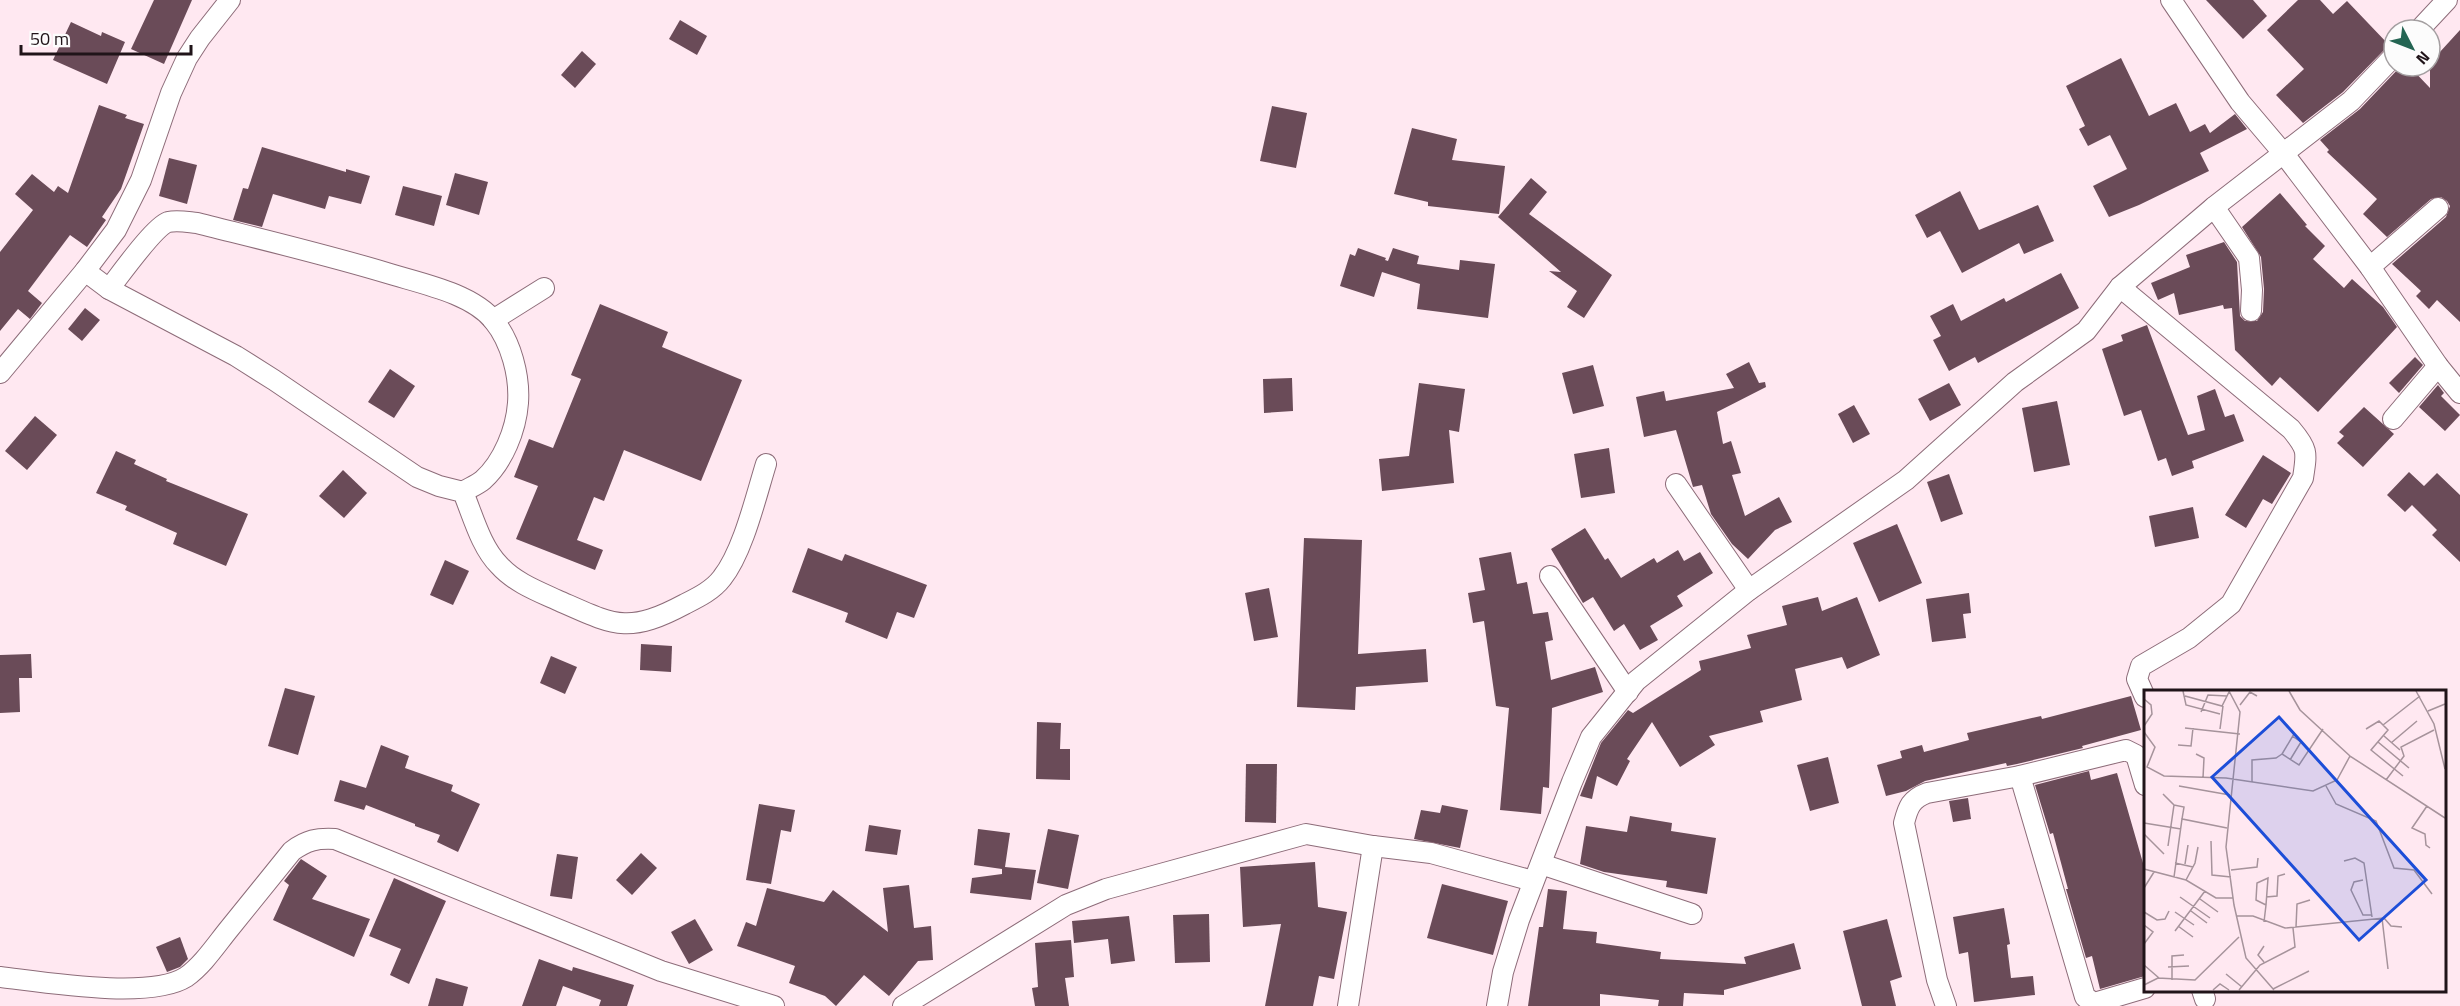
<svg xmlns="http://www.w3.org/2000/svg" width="2460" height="1006" font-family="'Titillium Web',sans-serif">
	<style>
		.building { fill: #6a4b58 }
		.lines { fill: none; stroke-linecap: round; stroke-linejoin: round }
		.street-casing { stroke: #8d6c79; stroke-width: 22 }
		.street { stroke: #fff; stroke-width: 20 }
		.inset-road { fill: none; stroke: #a6939b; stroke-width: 1.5 }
		.view { fill: #1d4ed8; fill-opacity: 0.15; stroke: #1d4ed8; stroke-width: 3 }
		.inset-edge { fill: none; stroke: #201419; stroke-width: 3 }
	</style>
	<rect width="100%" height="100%" fill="#ffe8f1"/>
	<!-- building -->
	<g class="building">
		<polygon points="154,0 192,0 164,64 131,49"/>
		<polygon points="2206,0 2253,0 2267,16 2243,39"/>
		<polygon points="2298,0 2320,0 2333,14 2347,1 2389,45 2343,92 2303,123 2276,95 2304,69 2267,30"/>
		<polygon points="680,20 707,36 697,55 669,39"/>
		<polygon points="71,22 101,36 102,32 125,42 107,84 53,60"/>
		<polygon points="2460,30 2460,322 2437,300 2429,309 2416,296 2421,291 2392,264 2446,217 2450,206 2447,201 2441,197 2431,199 2387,237 2363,214 2377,199 2327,152 2329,150 2320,140 2360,109 2401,66 2409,66 2430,88 2430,44 2439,53"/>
		<polygon points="582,51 596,64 575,88 561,75"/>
		<polygon points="2121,58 2149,116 2176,103 2190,132 2205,124 2210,133 2235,114 2247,129 2200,153 2209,171 2139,205 2109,217 2093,186 2127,169 2110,135 2088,146 2079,129 2085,126 2066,86"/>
		<polygon points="99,105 127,115 125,118 144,124 121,189 102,217 106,220 87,247 70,235 28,291 42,303 30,319 18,309 0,331 0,252 33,210 15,194 32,174 54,192 58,186 68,193"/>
		<polygon points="1272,106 1307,113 1296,168 1260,161"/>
		<polygon points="1412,128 1457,139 1452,160 1505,166 1499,214 1428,206 1428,202 1394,194"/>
		<polygon points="262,147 346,172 346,169 370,176 361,204 329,196 325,209 273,194 262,227 233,220 243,188 248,189"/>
		<polygon points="169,158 197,165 187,204 159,196"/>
		<polygon points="455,173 488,182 479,215 446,205"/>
		<polygon points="1531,178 1547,192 1529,214 1612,275 1584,318 1567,307 1577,291 1549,271 1561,272 1498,217"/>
		<polygon points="403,186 442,196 434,226 395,215"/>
		<polygon points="1960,191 1979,230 2038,205 2054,241 2024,254 2019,243 1962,273 1940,231 1927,238 1915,215"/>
		<polygon points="2280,193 2307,225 2305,226 2325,246 2313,259 2344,288 2352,279 2383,307 2397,327 2318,412 2280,377 2272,386 2235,350 2232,308 2224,309 2223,305 2179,315 2174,293 2158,300 2151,283 2190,267 2186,255 2224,242 2237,262 2240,316 2245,321 2257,321 2263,312 2264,289 2261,257 2242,227"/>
		<polygon points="1358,248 1386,258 1385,260 1388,261 1393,248 1419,256 1417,264 1459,270 1460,260 1495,264 1488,318 1417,309 1420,284 1382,272 1374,297 1340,286 1350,254 1355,256"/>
		<polygon points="2061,273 2079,308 1978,363 1975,357 1949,371 1933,340 1941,336 1930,316 1953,304 1961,321 2004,298 2006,302"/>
		<polygon points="600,304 668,332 662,347 742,380 701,481 624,450 604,501 594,497 577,540 603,550 595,570 516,539 538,486 514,477 529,439 553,448 581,379 571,375"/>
		<polygon points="85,308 100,320 82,341 68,329"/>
		<polygon points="2147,325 2188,435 2205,430 2197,396 2215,389 2225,417 2234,414 2244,441 2192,461 2194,468 2172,476 2166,458 2158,461 2141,410 2124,416 2102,349 2123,341 2121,335"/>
		<polygon points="2415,357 2423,365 2399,393 2389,383"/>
		<polygon points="1749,362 1759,383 1765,382 1766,387 1717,412 1723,444 1731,441 1741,473 1732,475 1745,516 1779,497 1792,522 1775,530 1748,559 1732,544 1711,514 1702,485 1693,487 1676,430 1644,437 1636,397 1664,391 1666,401 1734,388 1726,374"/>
		<polygon points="1593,365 1604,406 1573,414 1562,373"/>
		<polygon points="390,369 415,386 394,418 368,402"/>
		<polygon points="1292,378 1293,411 1264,413 1263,379"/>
		<polygon points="1419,383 1465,389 1459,432 1449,430 1454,483 1382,491 1379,459 1409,456"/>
		<polygon points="1949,383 1961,405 1930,421 1918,399"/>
		<polygon points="2438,385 2444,393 2441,396 2460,415 2445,431 2419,407"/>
		<polygon points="2057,401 2070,465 2034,472 2022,408"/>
		<polygon points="1854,405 1870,434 1853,443 1838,414"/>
		<polygon points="2364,407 2394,434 2363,467 2337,443 2344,436 2339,432"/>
		<polygon points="35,416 57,435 27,470 5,451"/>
		<polygon points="1609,448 1615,493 1581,498 1574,454"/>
		<polygon points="116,451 136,460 134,464 167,479 166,481 248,514 226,566 173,544 177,533 125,510 127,506 96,493"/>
		<polygon points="2263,455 2291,473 2272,504 2263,499 2246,528 2225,515"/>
		<polygon points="343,470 367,493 344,518 319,496"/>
		<polygon points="2409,472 2424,486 2437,473 2460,495 2460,562 2432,535 2437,530 2412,505 2405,512 2387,495"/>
		<polygon points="1949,474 1963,514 1941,522 1927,482"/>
		<polygon points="2193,507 2199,538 2155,547 2149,516"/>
		<polygon points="1897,524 1922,583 1879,602 1853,543"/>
		<polygon points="1585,528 1605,560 1608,558 1621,578 1654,558 1657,563 1678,550 1684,561 1700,552 1713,573 1677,596 1683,606 1650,626 1658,640 1640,650 1624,624 1614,631 1593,597 1583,603 1551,549"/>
		<polygon points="1304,538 1362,540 1358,654 1426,649 1428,682 1356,687 1355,710 1297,707"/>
		<polygon points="808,548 842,561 845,554 927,585 914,618 897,612 887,639 845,622 848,613 792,592"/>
		<polygon points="1511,552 1517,584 1527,582 1533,614 1548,612 1553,640 1545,642 1551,680 1595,667 1603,692 1552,708 1549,788 1543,787 1541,814 1500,810 1509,708 1496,706 1484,621 1473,623 1468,593 1485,590 1479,558"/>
		<polygon points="445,560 469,571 453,605 430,595"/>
		<polygon points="1269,588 1278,637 1254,641 1245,593"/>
		<polygon points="1969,593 1971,613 1963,614 1966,638 1932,642 1926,599"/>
		<polygon points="1818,597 1822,611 1857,597 1880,655 1847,669 1842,657 1795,669 1802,700 1760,711 1763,722 1709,736 1715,745 1680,767 1652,722 1627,759 1630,761 1617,786 1597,776 1592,799 1580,796 1601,743 1628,710 1633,713 1701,670 1699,661 1751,648 1747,635 1787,625 1782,606"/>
		<polygon points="641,644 672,646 671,672 640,670"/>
		<polygon points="31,654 32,678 19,678 20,712 0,713 0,655"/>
		<polygon points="551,656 577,667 565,694 540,683"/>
		<polygon points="285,688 315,696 298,755 268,746"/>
		<polygon points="2131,696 2141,730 2082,746 2083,748 2017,764 2007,766 2006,763 1925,781 1906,791 1886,796 1877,765 1902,758 1900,751 1922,745 1924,752 1969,740 1967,733 2041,716 2042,719"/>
		<polygon points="1037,722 1061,723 1060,749 1070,749 1070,780 1036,779"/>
		<polygon points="381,745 409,756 405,768 453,785 451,791 480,804 458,852 437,842 440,835 415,826 415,824 366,805 364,810 334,801 340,780 366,788"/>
		<polygon points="1828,757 1839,803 1810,811 1797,765"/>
		<polygon points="1246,764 1277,764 1276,823 1245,822"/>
		<polygon points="2089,771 2091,780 2117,773 2145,870 2145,976 2100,989 2092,956 2086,958 2066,889 2068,889 2053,833 2050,834 2035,785"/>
		<polygon points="1968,798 1971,819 1953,822 1949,801"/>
		<polygon points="759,804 795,810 791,832 781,830 771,884 746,880"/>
		<polygon points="1442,805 1468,810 1460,848 1414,839 1421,810 1440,813"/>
		<polygon points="1630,816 1672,823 1671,831 1716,838 1707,894 1666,887 1667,881 1604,872 1580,864 1586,826 1627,832"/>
		<polygon points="869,825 901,830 897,855 865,851"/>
		<polygon points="978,829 1010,833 1005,867 1036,870 1031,900 970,893 972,878 1002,874 1002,869 974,865"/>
		<polygon points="1048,829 1079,835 1068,889 1037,883"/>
		<polygon points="641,853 657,868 632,895 616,880"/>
		<polygon points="557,854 578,857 572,899 550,896"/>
		<polygon points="301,859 327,876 312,899 370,919 354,957 273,920 289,885 284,881"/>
		<polygon points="1315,862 1318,907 1347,912 1334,979 1319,976 1313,1006 1265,1006 1281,924 1243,927 1240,867"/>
		<polygon points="394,878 446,901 409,984 390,975 401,949 369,936"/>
		<polygon points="1442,884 1508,901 1493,955 1427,938"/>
		<polygon points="909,885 914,928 931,926 933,960 918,961 889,996 864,975 836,1006 825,996 789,983 795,966 737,946 746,922 756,926 767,888 824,902 833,890 888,932 883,888"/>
		<polygon points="1548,889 1567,891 1563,929 1597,932 1596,943 1661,952 1660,959 1746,964 1744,957 1794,943 1801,969 1724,990 1724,995 1684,993 1683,1006 1658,1006 1659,1000 1600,994 1600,1006 1528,1006 1539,927 1543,927"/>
		<polygon points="2004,908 2010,944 2007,945 2011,978 2033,976 2035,995 1974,1002 1968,952 1959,954 1953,917"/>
		<polygon points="1209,914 1210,962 1175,963 1173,915"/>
		<polygon points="1129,916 1135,961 1111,964 1108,939 1074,943 1072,921"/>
		<polygon points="695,919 713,950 689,964 671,932"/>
		<polygon points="1887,919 1902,977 1890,981 1896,1006 1862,1006 1843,931"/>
		<polygon points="180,937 188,959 180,967 167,972 156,947"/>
		<polygon points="1071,940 1074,977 1065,978 1069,1006 1035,1006 1032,988 1038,987 1035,943"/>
		<polygon points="539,959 572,971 573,967 634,985 627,1006 599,1006 601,1000 563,986 556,1006 522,1006"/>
		<polygon points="436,978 468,987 463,1006 428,1006"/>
	</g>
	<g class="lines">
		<!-- street casing -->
		<g class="street-casing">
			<g id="street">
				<polyline points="2171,0 2240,102 2284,154 2370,267 2438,366 2460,393"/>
				<polyline points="2419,30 2447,0"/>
				<polyline points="2214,207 2249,258 2252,290 2251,311"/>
				<polyline points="2370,267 2438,208"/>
				<path d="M85,271L109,289L236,356L274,380L417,477L439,486L463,492C473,516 481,547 499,565C514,582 537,591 557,600C614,625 627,635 685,604C699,597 713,590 722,578C743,552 756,496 766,464"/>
				<path d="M2120,287L2291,429C2308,449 2307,452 2303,478L2231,604L2189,638L2141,666L2137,679L2145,697"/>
				<path d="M109,289C120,275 154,227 168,222C178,220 187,222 197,223C260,239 324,254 387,273C419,283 472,293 494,321C511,342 520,376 518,403C516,430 503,462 483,480C477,485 469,488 463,492"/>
				<polyline points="493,320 544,288"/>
				<polyline points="0,373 85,271 116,230 141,180 171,93 187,58 200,38 230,0"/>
				<polyline points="2393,419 2438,366"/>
				<polyline points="1676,484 1749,590"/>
				<polyline points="1550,576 1628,692"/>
				<polyline points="2020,776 2085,997 2094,1003 2145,988"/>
				<polyline points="1541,864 1692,914"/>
				<path d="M0,977C43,982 150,1000 186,977C203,965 216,945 229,929C250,903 271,877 292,851C307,840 317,838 335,839L661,971L774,1006"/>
				<polyline points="2202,990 2205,999"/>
				<polyline points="903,1006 1066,905 1106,889 1306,834 1373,846 1431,853 1533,881"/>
				<polyline points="1348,1006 1373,846"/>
				<polyline points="1497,1006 1503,972 1519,920 1572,782 1591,737 1636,681 1749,590 1906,480 2015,382 2086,331 2120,287 2214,207 2351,101 2394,56"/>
				<path d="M1946,1006L1937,980L1904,823C1908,807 1911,799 1927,793L2020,776L2126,750L2136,755L2145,785"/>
			</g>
		</g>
		<!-- street -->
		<use href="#street" class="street"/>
	</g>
	<!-- overview -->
	<g transform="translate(2144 690)">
		<rect width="302" height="302" fill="#ffe8f1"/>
		<path class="inset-road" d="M39,1L42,15L76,24M85,1L96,22L82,157L90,215L102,268L130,300M145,1L156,20L206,66M272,1L290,34L301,79M41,6L78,16L85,2M0,9L7,15L8,24L0,36M96,15L106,2L113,6M284,21L301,14M57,22L64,5L83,6M239,35L276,6M41,38L96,44M76,39L79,16M222,39L235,31L244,40L227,60L259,86M0,42L11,57L3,77L20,86L82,88L169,101L193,90L206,66L301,128M150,44L138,64L155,75L179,39M240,46L256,60M234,52L265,78M247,53L273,31M34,55L47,56L49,38M52,64L60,68L59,88M146,70L157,52L148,46M242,90L260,66L257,57L290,40M108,92V70L132,68L138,64M35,96L86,105M182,96L192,114L232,131L250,178L270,180L288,204M19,104L30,115L24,156M30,115L40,117L38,129M283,116L268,138L281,144L282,155L286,158M0,133L37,139M0,144L20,164M67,151L68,185L87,187M200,171L211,168L220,173L228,227M31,173L49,177M41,174L44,155M0,179L42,190L72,208H89M87,180L113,177L114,168M30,187L38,129L83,138M42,190L51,173L54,157M219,190L210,192L207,200L219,225H228M0,198L10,182M36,207L66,228M122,207L133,206L134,186L141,184M56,209L74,222M47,221L63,233M0,222L13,230L21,229L25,221M31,222L50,235M92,226H109L141,238L240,228L247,236L258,237M238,228L244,279M120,232L122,215L124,188L113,193L112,210L122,215M0,235L9,242L0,254M34,236L49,247M152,237L153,214L166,210M31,241L61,201M120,272L114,265L120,256M0,275L15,288M24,277L45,276M82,284L98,297M28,290V266L40,265M0,295L14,288L51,290L95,247M129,299L165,281M69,300L76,294L85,300M95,300L116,275L151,257L149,238"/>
		<path class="view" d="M135,27L282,190L215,250L68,87Z"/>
		<rect width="302" height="302" class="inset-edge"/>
	</g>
	<!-- north arrow -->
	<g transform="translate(2412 48) rotate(132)"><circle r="28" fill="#fcfcfc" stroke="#a49fa1" stroke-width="1.5"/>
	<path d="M0-4.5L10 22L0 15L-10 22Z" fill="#246553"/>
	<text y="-9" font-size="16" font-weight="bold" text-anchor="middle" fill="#201419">N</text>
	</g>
	<!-- scale -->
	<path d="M21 45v9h170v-9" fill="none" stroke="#201419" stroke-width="3"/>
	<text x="30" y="45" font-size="18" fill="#201419" stroke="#fcfcfc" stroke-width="4.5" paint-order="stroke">50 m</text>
</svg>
